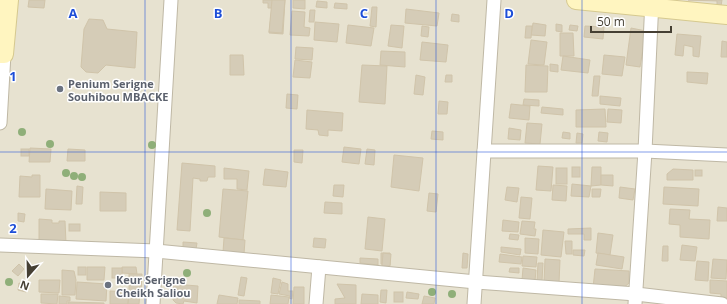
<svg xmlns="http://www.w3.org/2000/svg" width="727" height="304" font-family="'Open Sans',sans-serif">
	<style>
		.residential { fill: #e7e2d0 }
		.building { fill: #d5ccb7; stroke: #d0c4aa }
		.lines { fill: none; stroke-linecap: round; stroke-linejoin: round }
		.street-casing { stroke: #bfb8a5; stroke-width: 15 }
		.secondary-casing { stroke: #d6c98f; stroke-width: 20 }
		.street { stroke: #fff; stroke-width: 13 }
		.secondary { stroke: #fff5c0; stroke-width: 18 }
		.tree { fill: #8faf79 }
		.grid { fill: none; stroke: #1d4ed8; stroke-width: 1; stroke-opacity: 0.55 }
		.worship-dot { fill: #6b7280; stroke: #fff; stroke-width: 1.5 }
		.labels { text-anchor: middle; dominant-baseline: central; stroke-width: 3; stroke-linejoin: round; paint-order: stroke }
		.worship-label { font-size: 11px; font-weight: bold; fill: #5b616d; stroke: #fff; text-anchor: start }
		.grid-label { font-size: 13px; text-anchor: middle; font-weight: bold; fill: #1d4ed8; stroke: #fff; stroke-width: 3; stroke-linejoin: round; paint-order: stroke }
	</style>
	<rect width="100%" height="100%" fill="#f3efe3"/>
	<!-- residential -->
	<rect class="residential" x="0" y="0" width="727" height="304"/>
	<!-- building -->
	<g class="building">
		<polygon points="29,0 45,0 44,8 28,7"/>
		<polygon points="263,0 285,0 283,34 269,33 272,8 268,8 268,3 263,3"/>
		<polygon points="272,0 285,0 282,33 269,32"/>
		<polygon points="293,0 305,0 305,9 293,8"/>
		<polygon points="688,0 722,0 721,6 717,5 717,1"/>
		<polygon points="317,1 327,2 327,8 316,7"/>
		<polygon points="335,3 347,4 347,9 334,8"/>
		<polygon points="372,7 377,7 376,27 370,26"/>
		<polygon points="406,9 439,13 437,26 405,23"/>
		<polygon points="310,10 315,10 314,22 309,22"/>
		<polygon points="292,11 305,12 304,27 310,28 309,36 290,35"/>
		<polygon points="452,14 459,15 459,22 451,21"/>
		<polygon points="89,19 103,20 107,29 137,32 135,68 106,65 98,73 86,72 81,67 84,29"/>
		<polygon points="315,22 339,24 337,42 314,40"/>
		<polygon points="533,23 546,25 545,36 531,35"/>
		<polygon points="556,24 562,25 562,32 556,31"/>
		<polygon points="348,25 374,28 371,46 346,43"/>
		<polygon points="391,25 404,26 402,48 388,46"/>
		<polygon points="570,25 578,26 577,31 569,30"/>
		<polygon points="422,26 429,27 428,37 421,36"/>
		<polygon points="526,26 532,26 531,38 525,38"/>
		<polygon points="585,26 604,27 603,39 584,37"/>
		<polygon points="631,28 646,31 640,67 626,65"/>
		<polygon points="560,33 573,33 574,56 560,56"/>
		<polygon points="677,34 701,36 699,57 693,56 693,47 684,45 683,56 675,55"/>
		<polygon points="531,40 547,42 544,65 528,64"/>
		<polygon points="722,41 727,42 727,57 721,57"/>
		<polygon points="422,42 448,45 446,62 420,60"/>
		<polygon points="296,47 313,48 312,60 295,59"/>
		<polygon points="381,51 405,52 405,67 380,65"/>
		<polygon points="230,55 243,55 244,75 230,75"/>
		<polygon points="604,55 625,57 622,76 602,74"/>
		<polygon points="563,56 590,60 588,73 561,70"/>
		<polygon points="295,60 312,62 310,78 293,77"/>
		<polygon points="550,64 558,65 558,72 550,71"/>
		<polygon points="362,65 387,66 385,104 359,102"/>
		<polygon points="526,65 548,66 547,92 525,92"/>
		<polygon points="687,72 708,73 707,84 687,82"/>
		<polygon points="416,75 425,77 423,95 414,94"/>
		<polygon points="446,75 452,75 452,82 445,82"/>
		<polygon points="594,76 600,76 598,96 592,96"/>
		<polygon points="287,94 298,95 297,109 286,108"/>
		<polygon points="600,96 621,98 620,106 600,104"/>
		<polygon points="524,99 539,100 539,106 523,105"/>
		<polygon points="439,101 448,102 447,114 438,114"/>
		<polygon points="511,104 530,106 529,120 509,118"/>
		<polygon points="542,107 563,109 563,115 541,113"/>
		<polygon points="605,109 606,127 576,127 576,110"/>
		<polygon points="608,109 622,110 621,123 607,122"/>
		<polygon points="307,110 343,113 342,131 328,130 328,136 319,135 318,130 306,129"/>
		<polygon points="527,123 542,124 540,144 525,143"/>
		<polygon points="509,128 521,130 520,140 508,139"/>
		<polygon points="432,131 443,132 443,140 431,139"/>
		<polygon points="563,132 570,133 570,139 562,138"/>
		<polygon points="599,132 608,133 607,142 598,141"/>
		<polygon points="577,133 583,134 582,143 576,143"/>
		<polygon points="344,147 361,149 359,164 342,162"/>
		<polygon points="30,148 51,149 50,162 29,162"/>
		<rect x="21" y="149" width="8" height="7"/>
		<polygon points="68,149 85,150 85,161 67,161"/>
		<polygon points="367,149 375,150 374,165 365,164"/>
		<polygon points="294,150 303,150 302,163 294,162"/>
		<polygon points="394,155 423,158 419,191 391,187"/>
		<polygon points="182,163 215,166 215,177 208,177 207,181 200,181 200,179 193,178 190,231 177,230"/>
		<polygon points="538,166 553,167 551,191 536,190"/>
		<rect x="572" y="167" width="8" height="10"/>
		<polygon points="592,167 601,167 601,185 591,186"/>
		<polygon points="224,168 249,171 247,190 237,189 237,179 224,179"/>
		<rect x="556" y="168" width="11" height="16"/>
		<polygon points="265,169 288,172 286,187 263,185"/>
		<polygon points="673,169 693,170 693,180 667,180 667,174"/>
		<rect x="695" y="170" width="7" height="6"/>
		<polygon points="32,175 40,175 40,197 19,197 20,176 32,177"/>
		<polygon points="601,175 613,175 613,186 601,185"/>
		<polygon points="572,184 591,186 589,197 571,196"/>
		<polygon points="334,185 344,185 343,197 333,196"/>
		<polygon points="553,185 567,186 566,201 552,200"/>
		<polygon points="77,186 83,187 82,204 76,204"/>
		<polygon points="507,187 519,188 517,202 505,200"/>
		<polygon points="620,187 635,189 633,200 619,198"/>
		<polygon points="664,187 699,189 698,206 663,204"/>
		<polygon points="46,189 72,191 71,210 45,209"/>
		<polygon points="223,189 248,191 243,240 219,237"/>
		<polygon points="592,189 601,189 600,197 592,197"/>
		<polygon points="100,192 126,193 126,211 100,211"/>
		<polygon points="429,193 438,194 436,212 427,211"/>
		<polygon points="521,197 532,198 530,219 519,218"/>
		<polygon points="325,202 342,203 342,214 324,213"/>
		<polygon points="718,207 727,208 727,221 717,221"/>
		<polygon points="670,209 690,210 689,219 710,220 709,239 680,237 680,225 669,224"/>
		<polygon points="18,213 25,214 24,222 18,221"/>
		<polygon points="368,217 385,219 382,251 365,249"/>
		<polygon points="39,219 52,220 52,223 59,223 59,221 65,221 66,243 39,241"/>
		<polygon points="503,220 519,222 518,232 502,231"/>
		<polygon points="522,221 535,222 534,229 536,229 535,236 520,234"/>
		<rect x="69" y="224" width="11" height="7"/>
		<polygon points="591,228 591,240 584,240 584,234 568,234 568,229"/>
		<polygon points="543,230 564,232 561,257 541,255"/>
		<polygon points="598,233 613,235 610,255 596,253"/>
		<polygon points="510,234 519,235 518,240 509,239"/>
		<polygon points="224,238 245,240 244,254 223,252"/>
		<polygon points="314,238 326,239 325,248 313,247"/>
		<polygon points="525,238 539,239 538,254 525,253"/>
		<polygon points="565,241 572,241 572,254 566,254"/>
		<polygon points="183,242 197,243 196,249 183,247"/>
		<polygon points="682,245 697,247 695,261 680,260"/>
		<polygon points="663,246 668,246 668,261 662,261"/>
		<polygon points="501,247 521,249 520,255 501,252"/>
		<polygon points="573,250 585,250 584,256 573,255"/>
		<polygon points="381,253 390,253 390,265 381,264"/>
		<polygon points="383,253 391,254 390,266 382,266"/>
		<polygon points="463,253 468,254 467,268 462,268"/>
		<polygon points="598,253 624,257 622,269 596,265"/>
		<polygon points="500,254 522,257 521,264 499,262"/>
		<polygon points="523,256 537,257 536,267 522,266"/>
		<polygon points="360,258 378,259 378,265 360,263"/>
		<polygon points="545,259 560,260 559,283 544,282"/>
		<polygon points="713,259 727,260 726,279 711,278"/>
		<polygon points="697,261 709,262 708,281 695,280"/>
		<polygon points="538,263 543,263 542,281 537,281"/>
		<polygon points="19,264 24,269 18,276 12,271"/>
		<rect x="78" y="267" width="8" height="8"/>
		<polygon points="87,267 105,267 104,280 87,280"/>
		<polygon points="122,267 136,267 137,274 122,273"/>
		<rect x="112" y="268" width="10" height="10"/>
		<polygon points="510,268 519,268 519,273 509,272"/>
		<polygon points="523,268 536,270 535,281 522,280"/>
		<polygon points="595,269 629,271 629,283 621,290 593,288"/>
		<polygon points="62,270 74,271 76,280 75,295 62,295"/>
		<polygon points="129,274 142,274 141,292 129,291"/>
		<polygon points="241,277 247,278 244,296 238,295"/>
		<polygon points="273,278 281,280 278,294 271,293"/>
		<polygon points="39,280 60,280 59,293 39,292"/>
		<polygon points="710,280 727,281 727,298 721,297 721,294 710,293"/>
		<polygon points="77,282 107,284 106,301 76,299"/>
		<polygon points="282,282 288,284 288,291 293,291 292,299 289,298 290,296 279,294"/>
		<polygon points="19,283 27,285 26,292 18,290"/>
		<polygon points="174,284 198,286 197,303 184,301 183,304 176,303 173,300"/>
		<polygon points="337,284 356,285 356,304 335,304 335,299 345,298"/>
		<polygon points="294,287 304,287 304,304 293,304"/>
		<polygon points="381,290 387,290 386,303 380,302"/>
		<polygon points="110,291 129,292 128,304 110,304"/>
		<polygon points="129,292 140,292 139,304 128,304"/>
		<rect x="394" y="292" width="9" height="10"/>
		<polygon points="407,292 419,294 418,299 406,298"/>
		<polygon points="41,294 58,294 57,304 41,303"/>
		<polygon points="362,294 378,295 378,304 361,304"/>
		<polygon points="219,295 238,298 237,304 217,304"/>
		<polygon points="271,295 289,297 288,304 270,304"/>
		<polygon points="59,296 70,297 70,301 67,301 67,304 59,304"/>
		<polygon points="424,296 435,298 434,304 422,304"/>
		<polygon points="239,300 260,301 260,304 239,304"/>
		<polygon points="68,302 104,303 104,304 68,304"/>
	</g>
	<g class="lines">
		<!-- street casing -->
		<g class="street-casing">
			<g id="street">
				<polyline points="0,123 4,54"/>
				<polyline points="484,151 645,151 727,155"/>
				<polyline points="0,245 156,251 476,282 636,294 722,304"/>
				<polyline points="153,304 171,0"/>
				<polyline points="316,304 319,267"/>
				<polyline points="474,304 494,0"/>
				<polyline points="635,304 645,151 652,0"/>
			</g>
		</g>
		<!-- secondary casing -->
		<g class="secondary-casing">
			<g id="secondary">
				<polyline points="576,0 727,15"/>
				<polyline points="0,54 4,54 9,0"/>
			</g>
		</g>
		<!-- street -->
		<use href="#street" class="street"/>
		<!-- secondary -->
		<use href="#secondary" class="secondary"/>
	</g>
	<!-- trees -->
	<g class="tree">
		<circle cx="22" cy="132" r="4"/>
		<circle cx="50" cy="144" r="4"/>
		<circle cx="152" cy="145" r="4"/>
		<circle cx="66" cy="173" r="4"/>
		<circle cx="74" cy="176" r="4"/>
		<circle cx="82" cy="177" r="4"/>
		<circle cx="207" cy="213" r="4"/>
		<circle cx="187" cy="273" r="4"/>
		<circle cx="168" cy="281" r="4"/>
		<circle cx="9" cy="282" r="4"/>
		<circle cx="432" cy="292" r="4"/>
		<circle cx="452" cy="294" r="4"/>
	</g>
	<!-- grid -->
	<path class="grid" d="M145,0V304M291,0V304M436,0V304M582,0V304M0,152H727"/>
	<!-- markers -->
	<g class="worship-dot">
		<circle cx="60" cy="89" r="4"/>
		<circle cx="108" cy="285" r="4"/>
	</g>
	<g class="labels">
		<!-- worship labels -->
		<g class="worship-label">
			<text x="68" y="83">Penium Serigne<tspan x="68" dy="13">Souhibou MBACKE</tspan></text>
			<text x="116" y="279">Keur Serigne<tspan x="116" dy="13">Cheikh Saliou</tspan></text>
		</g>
	</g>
	<g class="grid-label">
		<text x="73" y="18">A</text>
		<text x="218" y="18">B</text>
		<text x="364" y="18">C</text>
		<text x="509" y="18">D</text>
		<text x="13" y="81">1</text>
		<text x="13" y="233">2</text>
	</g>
	<!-- north arrow -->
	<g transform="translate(28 276) rotate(200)" stroke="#ffffff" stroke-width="3" paint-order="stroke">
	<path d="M0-3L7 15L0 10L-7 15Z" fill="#453f33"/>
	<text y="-6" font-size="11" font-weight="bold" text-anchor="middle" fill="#453f33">N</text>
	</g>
	<!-- scale -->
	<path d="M591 26v6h80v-6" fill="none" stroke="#453f33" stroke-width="2"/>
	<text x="597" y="26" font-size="12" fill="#453f33" stroke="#ffffff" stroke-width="3" paint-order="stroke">50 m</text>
</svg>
